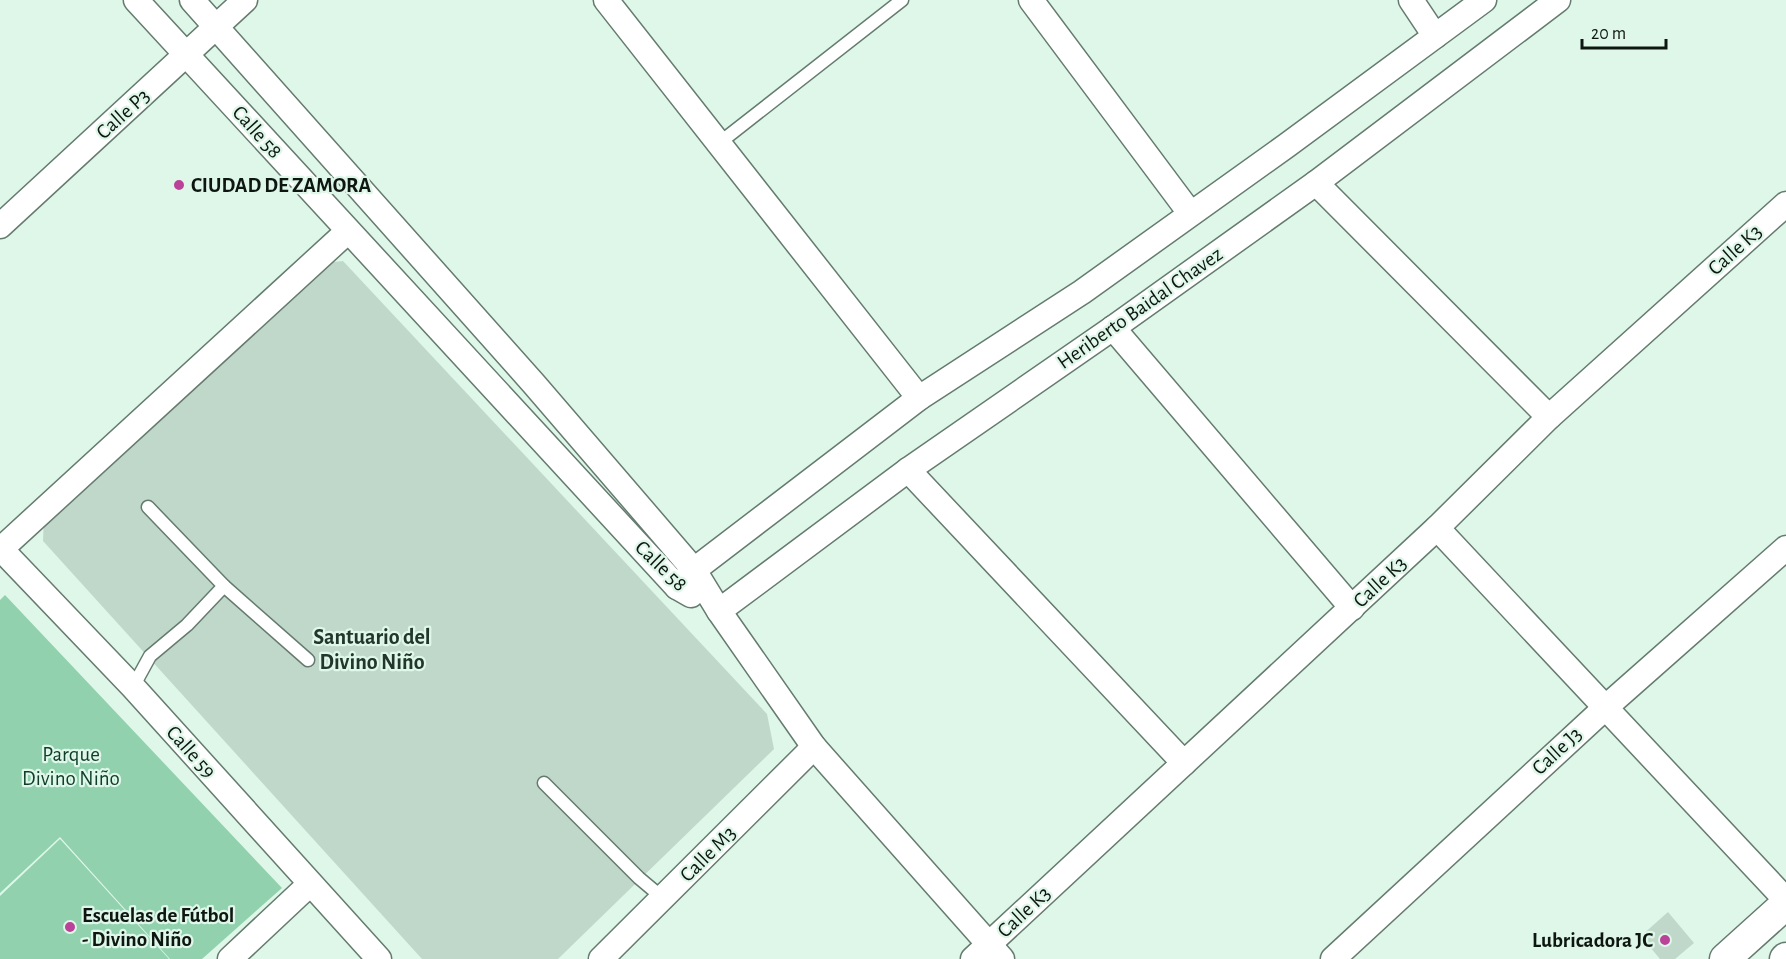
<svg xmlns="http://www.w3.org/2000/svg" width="1786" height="959" font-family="'Alegreya Sans',sans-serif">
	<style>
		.green { fill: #91d1ae }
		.building { fill: #c0d8ca }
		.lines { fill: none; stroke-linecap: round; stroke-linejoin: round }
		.service-casing { stroke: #657b6f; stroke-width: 15 }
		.minor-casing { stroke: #657b6f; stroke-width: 27 }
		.tertiary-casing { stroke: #657b6f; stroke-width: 33 }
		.service { stroke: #fff; stroke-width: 12 }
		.minor { stroke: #fff; stroke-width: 24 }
		.tertiary { stroke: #fff; stroke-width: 30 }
		.poi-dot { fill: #ba4399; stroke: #def7e9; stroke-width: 2 }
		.labels { text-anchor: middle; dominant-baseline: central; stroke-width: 4.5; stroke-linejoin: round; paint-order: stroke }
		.street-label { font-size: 21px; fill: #0d1611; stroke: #def7e9 }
		.poi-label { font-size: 21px; font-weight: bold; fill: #0d1611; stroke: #def7e9; text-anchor: start }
		.park-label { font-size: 21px; fill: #0f3d29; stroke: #def7e9 }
		.neighbourhood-label { font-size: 22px; font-weight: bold; fill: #22362b; stroke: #def7e9 }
	</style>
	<rect width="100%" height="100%" fill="#def7e9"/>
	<!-- green -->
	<g class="green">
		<polygon points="5,595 282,888 202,959 170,959 60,837 0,893 0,600"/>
		<polygon points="60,839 169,959 0,959 0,896"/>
	</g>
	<!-- building -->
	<g class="building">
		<polygon points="343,261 767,714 774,749 558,959 422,959 43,541 44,517 318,264"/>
		<polygon points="1668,912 1694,943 1675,959 1660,959 1641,936"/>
	</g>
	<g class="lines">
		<!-- service casing -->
		<g class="service-casing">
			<g id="service">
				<polyline points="718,144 902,0"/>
				<polyline points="148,507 224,586"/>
				<polyline points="133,687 150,656 187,625 224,586 308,660"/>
				<polyline points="544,783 639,878 664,899"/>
			</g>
		</g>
		<!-- minor casing -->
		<g class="minor-casing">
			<g id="minor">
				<polyline points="136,0 677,587 691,595"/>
				<polyline points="192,0 534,384 694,570 719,611 814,747 1002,959"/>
				<polyline points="606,0 919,398"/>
				<polyline points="1031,0 1190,213"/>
				<polyline points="1411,0 1435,36"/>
				<polyline points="1316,183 1549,417"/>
				<polyline points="0,226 245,0"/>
				<polyline points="1113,328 1352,608"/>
				<polyline points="908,470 1184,763"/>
				<polyline points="1437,528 1786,900"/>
				<polyline points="0,548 133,687 379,959"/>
				<polyline points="0,550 348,231"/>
				<polyline points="677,587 694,570 919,398 1082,292 1286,146 1484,0"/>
				<polyline points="719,611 908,470 1113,328 1316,183 1558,0"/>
				<polyline points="230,959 310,884"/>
				<polyline points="601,959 814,747"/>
				<polyline points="973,959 1437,528 1549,417 1786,204"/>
				<polyline points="1333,959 1606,707 1786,548"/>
			</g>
		</g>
		<!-- tertiary casing -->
		<g class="tertiary-casing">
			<g id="tertiary">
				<polyline points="1725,959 1786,904"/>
				<polyline points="1785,959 1786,958"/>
			</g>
		</g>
		<!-- service -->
		<use href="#service" class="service"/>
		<!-- minor -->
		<use href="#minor" class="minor"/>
		<!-- tertiary -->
		<use href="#tertiary" class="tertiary"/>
	</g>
	<!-- markers -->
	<g class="poi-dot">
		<circle cx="179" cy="185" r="6"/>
		<circle cx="70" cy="927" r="6"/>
		<circle cx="1665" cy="940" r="6"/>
	</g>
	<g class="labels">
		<!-- street labels -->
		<g class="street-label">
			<text transform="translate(123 114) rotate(-42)">Calle P3</text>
			<text transform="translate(257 132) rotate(48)">Calle 58</text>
			<text transform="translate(1735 250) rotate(-42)">Calle K3</text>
			<text transform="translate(1140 308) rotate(-35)">Heriberto Baidal Chavez</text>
			<text transform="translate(661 566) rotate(44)">Calle 58</text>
			<text transform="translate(1380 582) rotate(-43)">Calle K3</text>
			<text transform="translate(1557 751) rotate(-43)">Calle J3</text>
			<text transform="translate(191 752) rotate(48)">Calle 59</text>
			<text transform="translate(708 854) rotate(-45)">Calle M3</text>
			<text transform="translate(1024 912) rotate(-43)">Calle K3</text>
		</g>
		<!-- poi labels -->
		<g class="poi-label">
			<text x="191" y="185">CIUDAD DE ZAMORA</text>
			<text x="82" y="915">Escuelas de Fútbol<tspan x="82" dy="24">- Divino Niño</tspan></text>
			<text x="1653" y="940" text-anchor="end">Lubricadora JC</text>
		</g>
		<!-- park labels -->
		<g class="park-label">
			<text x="71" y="754">Parque<tspan x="71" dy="24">Divino Niño</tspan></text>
		</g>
		<!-- neighbourhood labels -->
		<g class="neighbourhood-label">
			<text x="372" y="637">Santuario del<tspan x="372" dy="25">Divino Niño</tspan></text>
		</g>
	</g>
	<!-- scale -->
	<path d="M1582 39v9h84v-9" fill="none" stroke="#0d1611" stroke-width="3"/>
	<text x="1591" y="39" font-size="18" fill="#0d1611" stroke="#def7e9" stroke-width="4.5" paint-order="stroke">20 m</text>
</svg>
